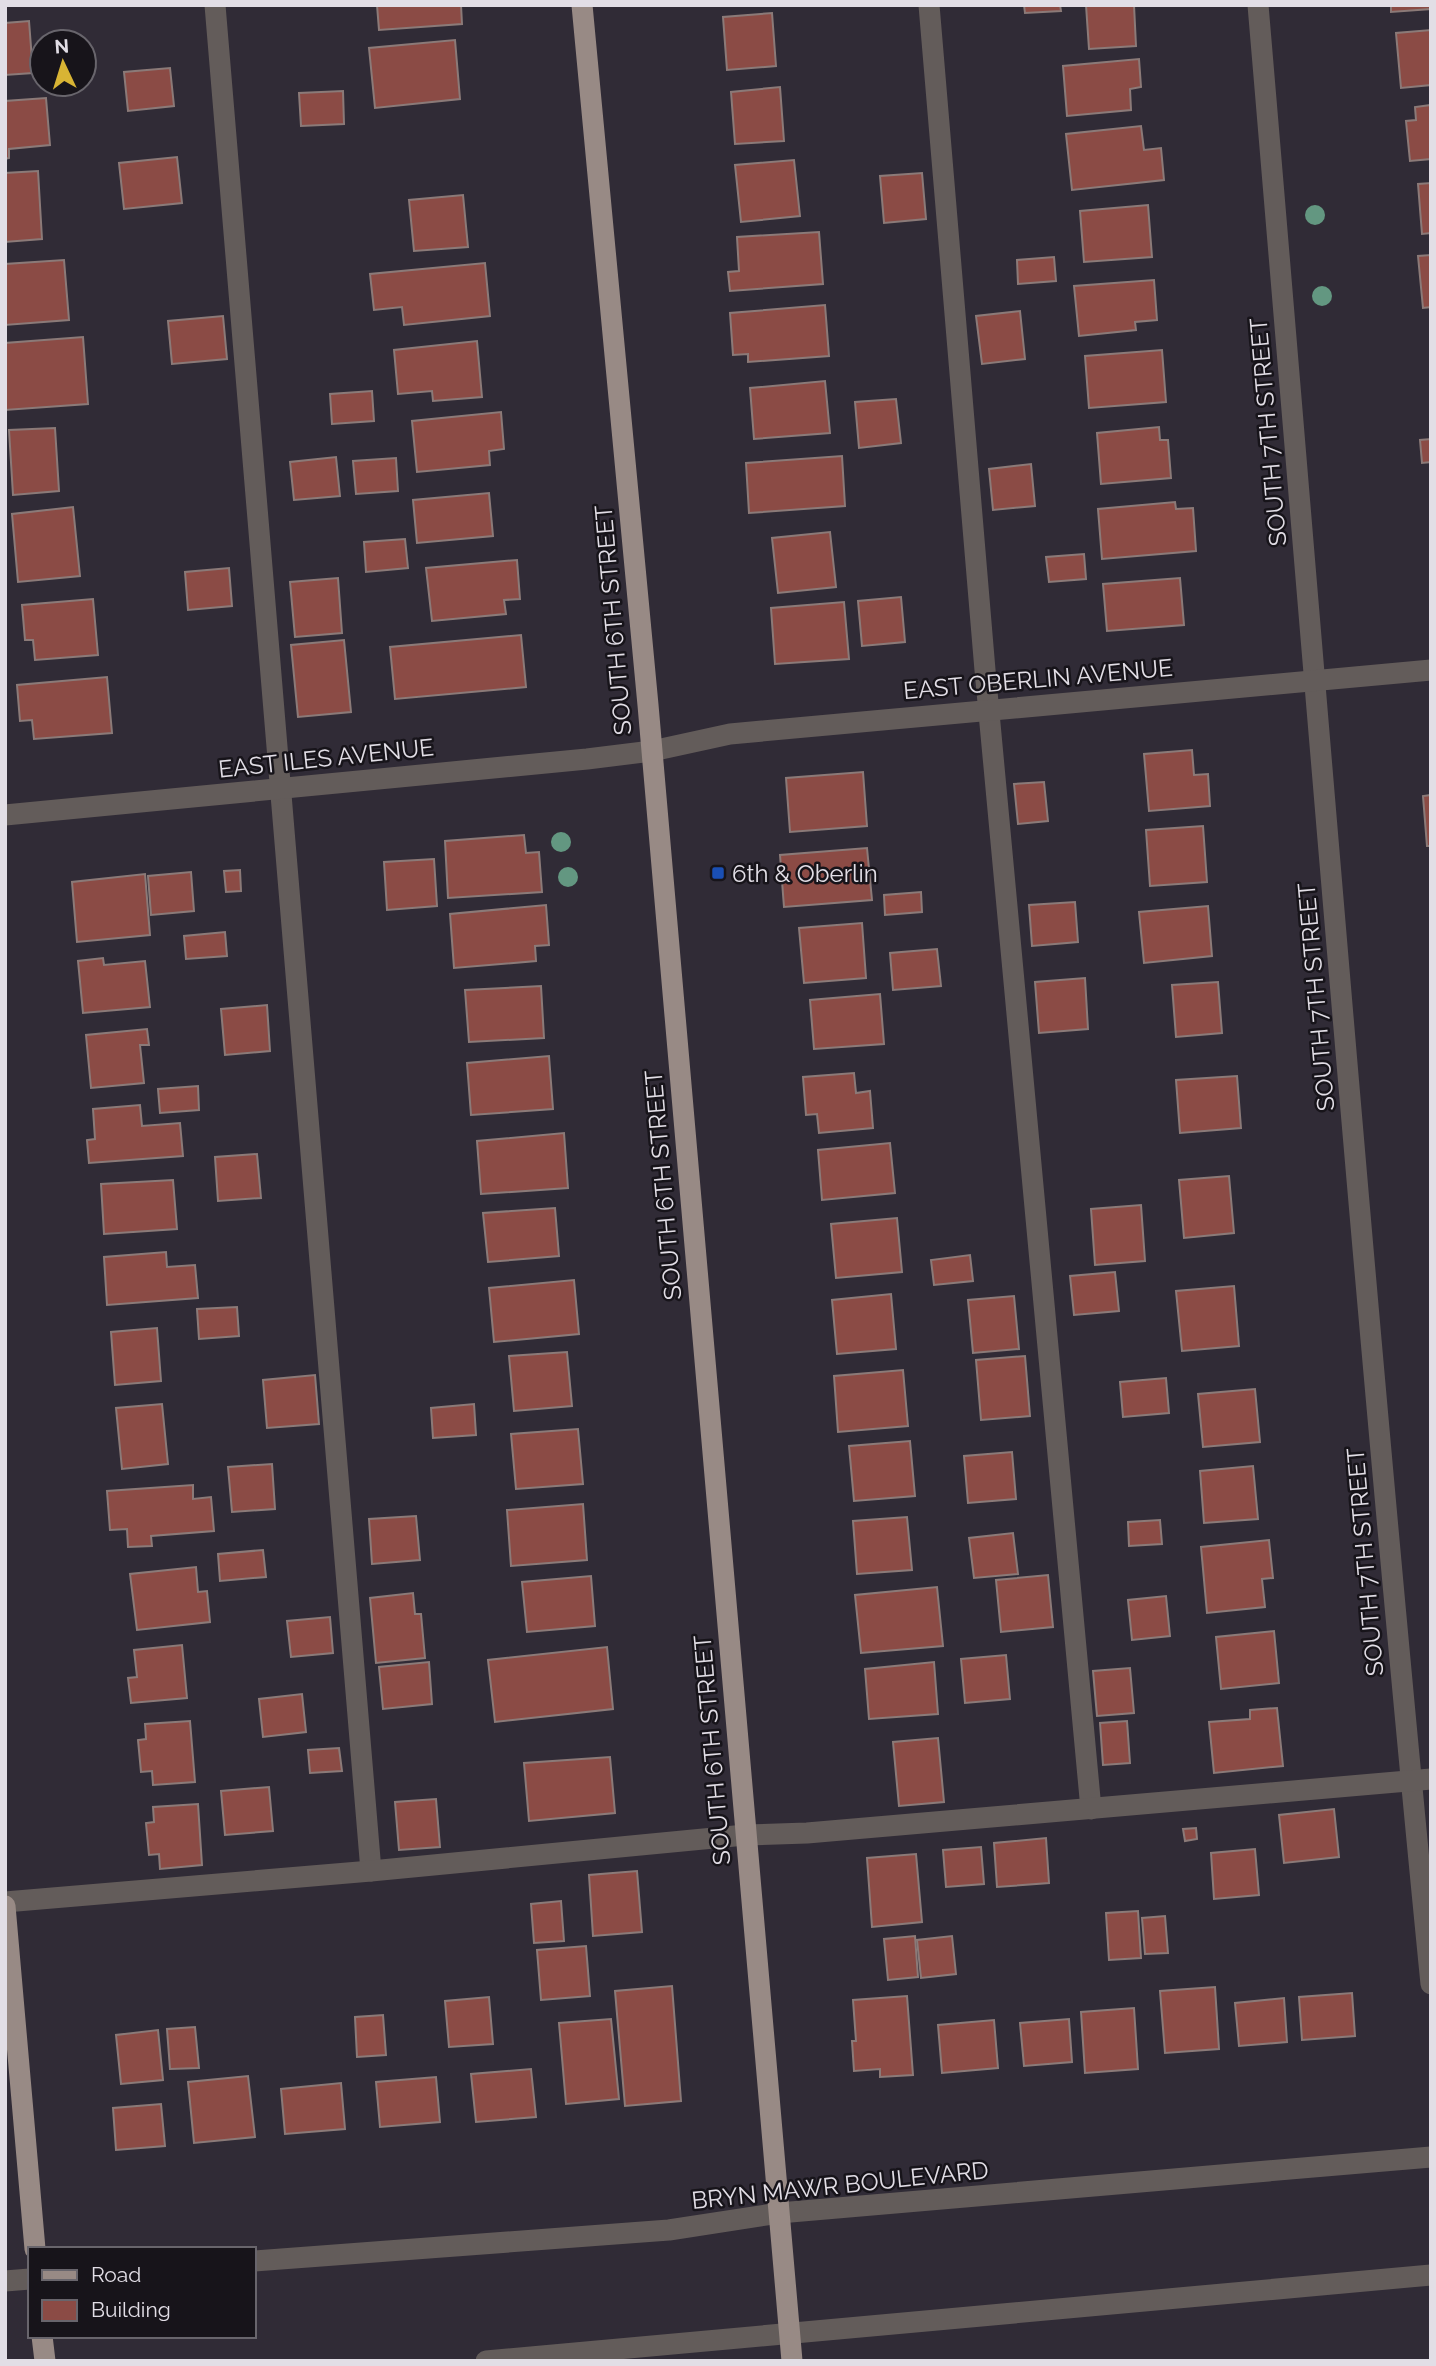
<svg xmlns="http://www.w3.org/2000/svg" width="1436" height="2366" font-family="Raleway,sans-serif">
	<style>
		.building { fill: #8b4b45; stroke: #8b7a78; stroke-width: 2 }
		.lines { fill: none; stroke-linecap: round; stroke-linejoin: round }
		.minor { stroke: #635c5a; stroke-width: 21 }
		.major { stroke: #988a85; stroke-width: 21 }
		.tree { fill: #639781 }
		.transit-dot { fill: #1a4fb4; stroke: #17141a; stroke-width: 2.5 }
		.labels { text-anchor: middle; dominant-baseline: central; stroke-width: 5; stroke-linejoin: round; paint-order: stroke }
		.street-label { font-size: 24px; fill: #e2dee6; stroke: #17141a }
		.poi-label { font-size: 24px; fill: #e2dee6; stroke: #17141a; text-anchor: start }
	</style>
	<rect width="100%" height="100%" fill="#302b36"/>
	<!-- building -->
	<g class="building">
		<polygon points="377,5 461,5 462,24 379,30"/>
		<polygon points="1024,5 1060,5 1061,11 1025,13"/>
		<polygon points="1086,5 1134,5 1136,46 1089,49"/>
		<polygon points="1391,5 1431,5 1431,9 1391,12"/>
		<polygon points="772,13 776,66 727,70 723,17"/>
		<polygon points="29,21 33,73 5,75 5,23"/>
		<polygon points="1431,30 1431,85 1401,88 1396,33"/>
		<polygon points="455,40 460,99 375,108 369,48"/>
		<polygon points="1139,59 1141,87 1130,89 1131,110 1067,116 1063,66"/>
		<polygon points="170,68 174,106 128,111 124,72"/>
		<polygon points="780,87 784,141 735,144 731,92"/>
		<polygon points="343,91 344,124 301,126 299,93"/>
		<polygon points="46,98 50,145 9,149 9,158 5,159 5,101"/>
		<polygon points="1431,105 1431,159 1410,161 1406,121 1416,120 1415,107"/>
		<polygon points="1141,126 1144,150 1161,148 1164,180 1072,190 1066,134"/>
		<polygon points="177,157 182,203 124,209 119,163"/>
		<polygon points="794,160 800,216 741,222 735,165"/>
		<polygon points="38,171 42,239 5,242 5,173"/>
		<polygon points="922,173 926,219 884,223 880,176"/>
		<polygon points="1431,183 1431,233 1422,234 1418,184"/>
		<polygon points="463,195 468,247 414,251 409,200"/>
		<polygon points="1148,205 1152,257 1084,262 1080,211"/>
		<polygon points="819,232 823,284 730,291 728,272 739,271 737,237"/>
		<polygon points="1431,255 1431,307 1423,308 1418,256"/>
		<polygon points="1054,257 1056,281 1018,284 1017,260"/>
		<polygon points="64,260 69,320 5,325 5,264"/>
		<polygon points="485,263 490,316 404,325 402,307 374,310 370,274"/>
		<polygon points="1154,280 1157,320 1135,322 1136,330 1079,336 1074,286"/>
		<polygon points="825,305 829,356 748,362 748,354 733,355 730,313"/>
		<polygon points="1020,311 1025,359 982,364 976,316"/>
		<polygon points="223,316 227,359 172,364 168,321"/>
		<polygon points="83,337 88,404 5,410 5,343"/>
		<polygon points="477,341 482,397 433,401 432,391 398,394 394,350"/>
		<polygon points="1162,350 1166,402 1089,408 1085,356"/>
		<polygon points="825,381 830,433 754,439 750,388"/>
		<polygon points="372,391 374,421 332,424 330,394"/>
		<polygon points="896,399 901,443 859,448 855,402"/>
		<polygon points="501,412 504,449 489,451 490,465 417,472 412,421"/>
		<polygon points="1159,427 1160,440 1168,440 1171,478 1101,484 1097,433"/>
		<polygon points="55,428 59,491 13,495 9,430"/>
		<polygon points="1431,439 1431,462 1422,463 1420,440"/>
		<polygon points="842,456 845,506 749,513 746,463"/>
		<polygon points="336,457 340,496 294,500 290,462"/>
		<polygon points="396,458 398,491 356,494 353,461"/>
		<polygon points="1031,464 1035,506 993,510 989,469"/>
		<polygon points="489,493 493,536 417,543 413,500"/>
		<polygon points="1175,502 1176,509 1193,508 1196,551 1102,559 1098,509"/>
		<polygon points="73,507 80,576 18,582 12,514"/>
		<polygon points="830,532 836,587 778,593 772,538"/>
		<polygon points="405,539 408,568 366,572 364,542"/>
		<polygon points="1084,554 1086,579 1049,582 1046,557"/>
		<polygon points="517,560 520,599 504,600 506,614 432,621 426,568"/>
		<polygon points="229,568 232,606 188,610 185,572"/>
		<polygon points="338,578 342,633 295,637 290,582"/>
		<polygon points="1180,578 1184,625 1107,631 1103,584"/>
		<polygon points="901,597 905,642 862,646 858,601"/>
		<polygon points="93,599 98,655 35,660 33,640 25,640 22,605"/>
		<polygon points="844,602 849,659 775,664 771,608"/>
		<polygon points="521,635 526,687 395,699 390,647"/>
		<polygon points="344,640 351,712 298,717 291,645"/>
		<polygon points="107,677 112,733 34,739 32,720 20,721 17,685"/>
		<polygon points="1192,750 1194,775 1208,774 1210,806 1149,811 1144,754"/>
		<polygon points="863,772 867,826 790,832 786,778"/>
		<polygon points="1044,782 1048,821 1018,824 1014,784"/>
		<polygon points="1431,795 1431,846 1427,846 1423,796"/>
		<polygon points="1203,826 1207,882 1150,886 1146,830"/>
		<polygon points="524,835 526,853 539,852 542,892 448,898 445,841"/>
		<polygon points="867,848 872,900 784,907 780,855"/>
		<polygon points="434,859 437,906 387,910 384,862"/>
		<polygon points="240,870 241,891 226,892 224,871"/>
		<polygon points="191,872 194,911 151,915 148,876"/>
		<polygon points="145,874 150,935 77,942 72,882"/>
		<polygon points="921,892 922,912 885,915 884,895"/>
		<polygon points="1075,902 1078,942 1032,946 1029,905"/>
		<polygon points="546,905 549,945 535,946 536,961 454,968 450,914"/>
		<polygon points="1208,906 1212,956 1144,963 1139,912"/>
		<polygon points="862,923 866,978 804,983 799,928"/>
		<polygon points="225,932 227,956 186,959 184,936"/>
		<polygon points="937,949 941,986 893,990 890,953"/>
		<polygon points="103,958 104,965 145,961 150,1007 83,1013 78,961"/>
		<polygon points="1085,978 1088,1029 1039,1033 1035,982"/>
		<polygon points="1218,982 1222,1033 1176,1037 1172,985"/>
		<polygon points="541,986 544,1038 469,1042 465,990"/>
		<polygon points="880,994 884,1044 814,1049 810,1000"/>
		<polygon points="267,1005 270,1051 225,1055 221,1009"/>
		<polygon points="147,1029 149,1045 140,1045 144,1083 91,1088 86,1035"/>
		<polygon points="549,1056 553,1109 471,1115 467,1063"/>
		<polygon points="854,1073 856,1093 870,1091 873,1128 819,1133 817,1114 806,1115 803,1077"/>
		<polygon points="1237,1076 1241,1128 1180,1133 1176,1080"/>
		<polygon points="198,1086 199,1110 160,1113 158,1089"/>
		<polygon points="140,1105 142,1126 180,1123 183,1156 89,1163 87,1140 95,1139 93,1109"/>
		<polygon points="564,1133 568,1188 481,1194 477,1141"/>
		<polygon points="890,1143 895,1193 822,1200 818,1150"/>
		<polygon points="257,1154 261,1198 218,1201 215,1157"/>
		<polygon points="1229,1176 1234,1233 1184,1238 1179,1180"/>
		<polygon points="173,1180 177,1229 104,1234 101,1184"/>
		<polygon points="1141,1205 1145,1261 1095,1265 1091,1209"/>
		<polygon points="555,1208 559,1256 488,1262 483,1213"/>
		<polygon points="897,1218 902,1272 836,1278 831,1224"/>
		<polygon points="166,1252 167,1267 195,1265 198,1298 107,1305 104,1257"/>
		<polygon points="970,1255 973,1281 934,1285 931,1260"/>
		<polygon points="1115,1272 1119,1311 1074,1315 1070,1276"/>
		<polygon points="574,1280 579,1334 494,1342 489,1288"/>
		<polygon points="1234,1286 1239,1346 1182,1351 1176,1291"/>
		<polygon points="891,1294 896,1349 837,1354 832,1300"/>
		<polygon points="1014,1296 1019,1349 973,1353 968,1300"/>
		<polygon points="237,1307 239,1336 199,1339 197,1309"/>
		<polygon points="157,1328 161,1381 115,1385 111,1332"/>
		<polygon points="567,1352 572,1406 514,1411 509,1356"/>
		<polygon points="1025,1356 1030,1416 981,1420 976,1360"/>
		<polygon points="903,1370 908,1426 838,1432 834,1376"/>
		<polygon points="315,1375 319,1424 267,1428 263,1380"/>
		<polygon points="1166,1378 1169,1413 1123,1417 1120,1382"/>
		<polygon points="1255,1389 1260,1442 1203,1447 1198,1394"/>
		<polygon points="162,1404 168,1464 122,1469 116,1408"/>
		<polygon points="474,1404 476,1435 433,1438 431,1408"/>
		<polygon points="578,1429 583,1484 516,1489 511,1434"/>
		<polygon points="910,1441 915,1496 854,1501 849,1446"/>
		<polygon points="1012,1452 1016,1499 968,1503 964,1456"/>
		<polygon points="272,1464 275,1509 232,1512 228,1467"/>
		<polygon points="1253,1466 1258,1519 1204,1523 1200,1471"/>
		<polygon points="193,1485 193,1499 211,1497 214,1531 151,1536 152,1546 128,1547 127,1529 110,1530 107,1491"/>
		<polygon points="583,1504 587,1560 511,1566 507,1510"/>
		<polygon points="416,1516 420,1560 372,1564 369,1519"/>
		<polygon points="907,1517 912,1570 857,1574 853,1521"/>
		<polygon points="1160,1520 1162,1544 1129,1546 1128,1522"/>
		<polygon points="1013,1533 1018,1574 974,1578 969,1538"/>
		<polygon points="1269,1540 1273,1578 1262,1579 1265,1607 1207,1613 1201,1547"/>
		<polygon points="263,1550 266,1577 220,1581 218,1554"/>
		<polygon points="196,1567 198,1592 207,1591 210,1622 137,1630 130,1574"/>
		<polygon points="1048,1575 1053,1627 1001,1632 996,1580"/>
		<polygon points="591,1576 595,1626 527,1632 522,1582"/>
		<polygon points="937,1587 943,1646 861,1653 855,1595"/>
		<polygon points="413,1593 415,1614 421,1614 425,1658 376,1663 370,1598"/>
		<polygon points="1166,1596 1170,1636 1132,1640 1128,1600"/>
		<polygon points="330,1617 333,1653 291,1657 287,1621"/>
		<polygon points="1274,1631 1279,1683 1221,1689 1216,1637"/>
		<polygon points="182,1645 187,1698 131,1703 128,1678 137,1677 134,1650"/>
		<polygon points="607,1647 613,1709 495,1722 488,1660"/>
		<polygon points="1006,1655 1010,1699 965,1703 961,1659"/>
		<polygon points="429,1662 432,1704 383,1709 379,1667"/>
		<polygon points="934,1662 938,1714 869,1719 865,1669"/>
		<polygon points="1130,1668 1134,1713 1097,1716 1093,1671"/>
		<polygon points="302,1694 306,1732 263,1737 259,1699"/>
		<polygon points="1277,1708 1283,1766 1214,1773 1209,1722 1250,1719 1250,1710"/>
		<polygon points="190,1721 195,1782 153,1785 152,1771 141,1772 138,1740 146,1739 145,1724"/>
		<polygon points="1127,1721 1130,1763 1103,1765 1100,1723"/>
		<polygon points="938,1738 944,1802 899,1806 893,1742"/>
		<polygon points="339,1748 342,1771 310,1773 308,1750"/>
		<polygon points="610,1757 615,1813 529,1821 524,1763"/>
		<polygon points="269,1787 273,1831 225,1835 221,1791"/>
		<polygon points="436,1799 440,1847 399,1850 395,1802"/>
		<polygon points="198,1804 202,1865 160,1869 159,1854 149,1855 146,1823 154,1822 153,1807"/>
		<polygon points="1334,1809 1339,1857 1284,1863 1279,1815"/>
		<polygon points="1196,1828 1197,1839 1185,1841 1183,1829"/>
		<polygon points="1046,1838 1049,1883 997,1887 994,1843"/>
		<polygon points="981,1847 984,1884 946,1887 943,1850"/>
		<polygon points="1255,1849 1259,1895 1214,1899 1211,1853"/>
		<polygon points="916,1854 922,1922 872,1927 867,1858"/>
		<polygon points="637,1871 642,1932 593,1936 589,1875"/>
		<polygon points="561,1901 564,1941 534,1943 531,1904"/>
		<polygon points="1138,1911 1141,1958 1109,1960 1106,1913"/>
		<polygon points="1165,1916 1168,1953 1145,1954 1142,1918"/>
		<polygon points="915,1936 918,1977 888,1980 884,1939"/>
		<polygon points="952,1936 956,1974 921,1978 917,1940"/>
		<polygon points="586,1946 590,1996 541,2000 537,1950"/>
		<polygon points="672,1986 681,2101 625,2106 615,1991"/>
		<polygon points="1215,1987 1219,2049 1165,2053 1160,1991"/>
		<polygon points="1352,1993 1355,2036 1302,2040 1299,1997"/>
		<polygon points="907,1996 913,2075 880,2077 880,2069 854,2071 852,2041 856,2041 853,2000"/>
		<polygon points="489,1997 493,2044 449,2047 445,2001"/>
		<polygon points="1284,1998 1287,2042 1239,2046 1235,2003"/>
		<polygon points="1134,2008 1138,2069 1085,2073 1081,2012"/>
		<polygon points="383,2015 386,2055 357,2057 355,2017"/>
		<polygon points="611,2019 619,2099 566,2104 559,2023"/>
		<polygon points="1069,2019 1072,2062 1024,2066 1020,2023"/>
		<polygon points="994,2020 998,2068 942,2073 938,2025"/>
		<polygon points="195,2027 199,2068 170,2069 167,2029"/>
		<polygon points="158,2030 163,2080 121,2084 116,2035"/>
		<polygon points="531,2069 536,2117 476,2122 471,2074"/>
		<polygon points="248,2076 255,2137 194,2143 188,2082"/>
		<polygon points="436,2077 440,2122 380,2127 376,2082"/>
		<polygon points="341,2083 345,2129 285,2134 281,2089"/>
		<polygon points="161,2104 165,2146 116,2150 113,2108"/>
	</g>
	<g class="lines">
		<!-- minor -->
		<g class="minor">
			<polyline points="215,5 371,1871"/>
			<polyline points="929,5 985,670 1091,1809"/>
			<path d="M1258,5C1314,665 1366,1325 1431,1984"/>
			<polyline points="5,815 587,759 652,751 730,734 1431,670"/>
			<polyline points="5,1902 371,1871 745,1835 807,1833 1431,1779"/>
			<polyline points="254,2261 669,2230 779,2213 1431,2157"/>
			<polyline points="5,2281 30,2279"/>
			<polyline points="486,2361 1431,2275"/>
		</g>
		<!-- major -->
		<g class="major">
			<polyline points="582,5 648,705 792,2361"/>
			<polyline points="5,1906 35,2249"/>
			<polyline points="42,2336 45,2361"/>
		</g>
	</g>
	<!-- trees -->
	<g class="tree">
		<circle cx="1315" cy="215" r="10"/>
		<circle cx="1322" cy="296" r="10"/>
		<circle cx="561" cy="842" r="10"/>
		<circle cx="568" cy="877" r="10"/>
	</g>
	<!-- markers -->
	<rect class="transit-dot" x="711" y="866" width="14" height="14" rx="3.5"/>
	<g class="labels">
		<!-- street labels -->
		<g class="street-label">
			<text transform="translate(1268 432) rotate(-95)">SOUTH 7TH STREET</text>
			<text transform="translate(613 620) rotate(-95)">SOUTH 6TH STREET</text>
			<text transform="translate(1038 679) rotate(-5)">EAST OBERLIN AVENUE</text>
			<text transform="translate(326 758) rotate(-6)">EAST ILES AVENUE</text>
			<text transform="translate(1316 997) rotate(-95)">SOUTH 7TH STREET</text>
			<text transform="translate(663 1185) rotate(-95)">SOUTH 6TH STREET</text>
			<text transform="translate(1365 1562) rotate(-95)">SOUTH 7TH STREET</text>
			<text transform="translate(712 1750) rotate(-95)">SOUTH 6TH STREET</text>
			<text transform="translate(840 2185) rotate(-6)">BRYN MAWR BOULEVARD</text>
		</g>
		<!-- poi labels -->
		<g class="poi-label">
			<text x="732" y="873">6th &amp; Oberlin</text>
		</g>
	</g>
	<!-- border -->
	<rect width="1436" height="2366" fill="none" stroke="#e2dee6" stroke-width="14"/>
	<!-- legend -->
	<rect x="28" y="2247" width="228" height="91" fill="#17141a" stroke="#68656c" stroke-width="2"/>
	<rect x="42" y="2270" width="35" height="10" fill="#988a85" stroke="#68656c" stroke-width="2"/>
	<text x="91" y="2282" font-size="21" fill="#e2dee6">Road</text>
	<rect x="42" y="2300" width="35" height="21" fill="#8b4b45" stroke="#68656c" stroke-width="2"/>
	<text x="91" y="2317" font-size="21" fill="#e2dee6">Building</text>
	<!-- north arrow -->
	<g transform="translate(63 63) rotate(356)"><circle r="33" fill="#17141a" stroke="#68656c" stroke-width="2"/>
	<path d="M0-5L12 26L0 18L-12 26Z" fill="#d8b434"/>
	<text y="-10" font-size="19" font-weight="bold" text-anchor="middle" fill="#e2dee6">N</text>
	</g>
</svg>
